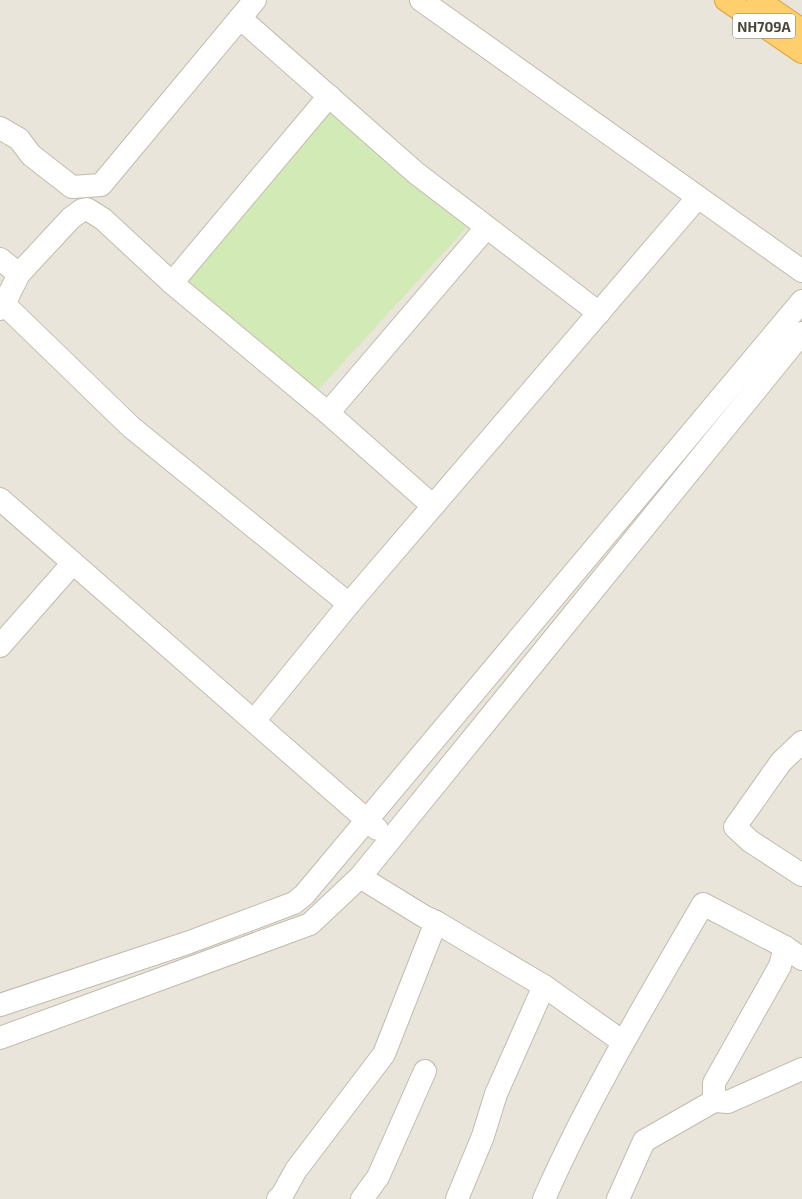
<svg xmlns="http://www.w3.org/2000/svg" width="802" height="1199" font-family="'Exo 2',sans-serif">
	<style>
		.residential { fill: #eae5da }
		.green { fill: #d2eab5 }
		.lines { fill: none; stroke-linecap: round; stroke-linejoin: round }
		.minor-casing { stroke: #c2bbae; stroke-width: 24 }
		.highway-casing { stroke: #e0a43c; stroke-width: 24 }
		.minor { stroke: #fff; stroke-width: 22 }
		.highway { stroke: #ffcf6e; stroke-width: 22 }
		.labels { text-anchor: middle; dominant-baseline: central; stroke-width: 4; stroke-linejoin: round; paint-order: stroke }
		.shield { fill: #fff; stroke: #817c74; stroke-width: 1 }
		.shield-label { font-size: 14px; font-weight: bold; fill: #4b4439 }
	</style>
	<rect width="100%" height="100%" fill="#f6f3ec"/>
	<!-- residential -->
	<rect class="residential" x="0" y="0" width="802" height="1199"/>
	<!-- green -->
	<polygon class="green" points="329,106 469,225 317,391 185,280"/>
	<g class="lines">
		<!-- minor casing -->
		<g class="minor-casing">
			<g id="minor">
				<polyline points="421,0 802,271"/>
				<polyline points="240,18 416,173 599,313"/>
				<polyline points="0,128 19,139 31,155 72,187 101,185 255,0"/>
				<polyline points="0,259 19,274"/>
				<polyline points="172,283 329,96"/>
				<polyline points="4,304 131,427 349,604"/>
				<polyline points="0,309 4,304 19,274 71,218 82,210 87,209 103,219 172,283 328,413 433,506"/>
				<polyline points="328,413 486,228"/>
				<polyline points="0,499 377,829"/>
				<polyline points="0,646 73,563"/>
				<polyline points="254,721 349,604 698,197"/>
				<polyline points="802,742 781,762 735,827 750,841 802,875"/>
				<polyline points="360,877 425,917 436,922 544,986 623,1042"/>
				<polyline points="0,1005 187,943 294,903 304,895 802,301"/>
				<polyline points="0,1038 310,924 360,877 802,333"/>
				<polyline points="714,1101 714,1083 780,966 785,947"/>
				<polyline points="278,1199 282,1195 296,1170 384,1054 436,922"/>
				<polyline points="362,1199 378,1177 425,1071"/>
				<polyline points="457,1199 483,1136 496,1094 544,986"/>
				<path d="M544,1199C589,1097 647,1001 703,904L785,947L802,959"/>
				<polyline points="618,1199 644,1141 714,1101 728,1102 802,1069"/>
			</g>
		</g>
		<!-- highway casing -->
		<g class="highway-casing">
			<g id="highway">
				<polyline points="726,0 802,52"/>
				<polyline points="758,0 802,30"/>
			</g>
		</g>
		<!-- minor -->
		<use href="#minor" class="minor"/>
		<!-- highway -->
		<use href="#highway" class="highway"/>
	</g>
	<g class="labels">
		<!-- shield labels -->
		<rect class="shield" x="733" y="14" width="62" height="24" rx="3"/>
		<g class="shield-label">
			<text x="764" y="26">NH709A</text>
		</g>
	</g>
</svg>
